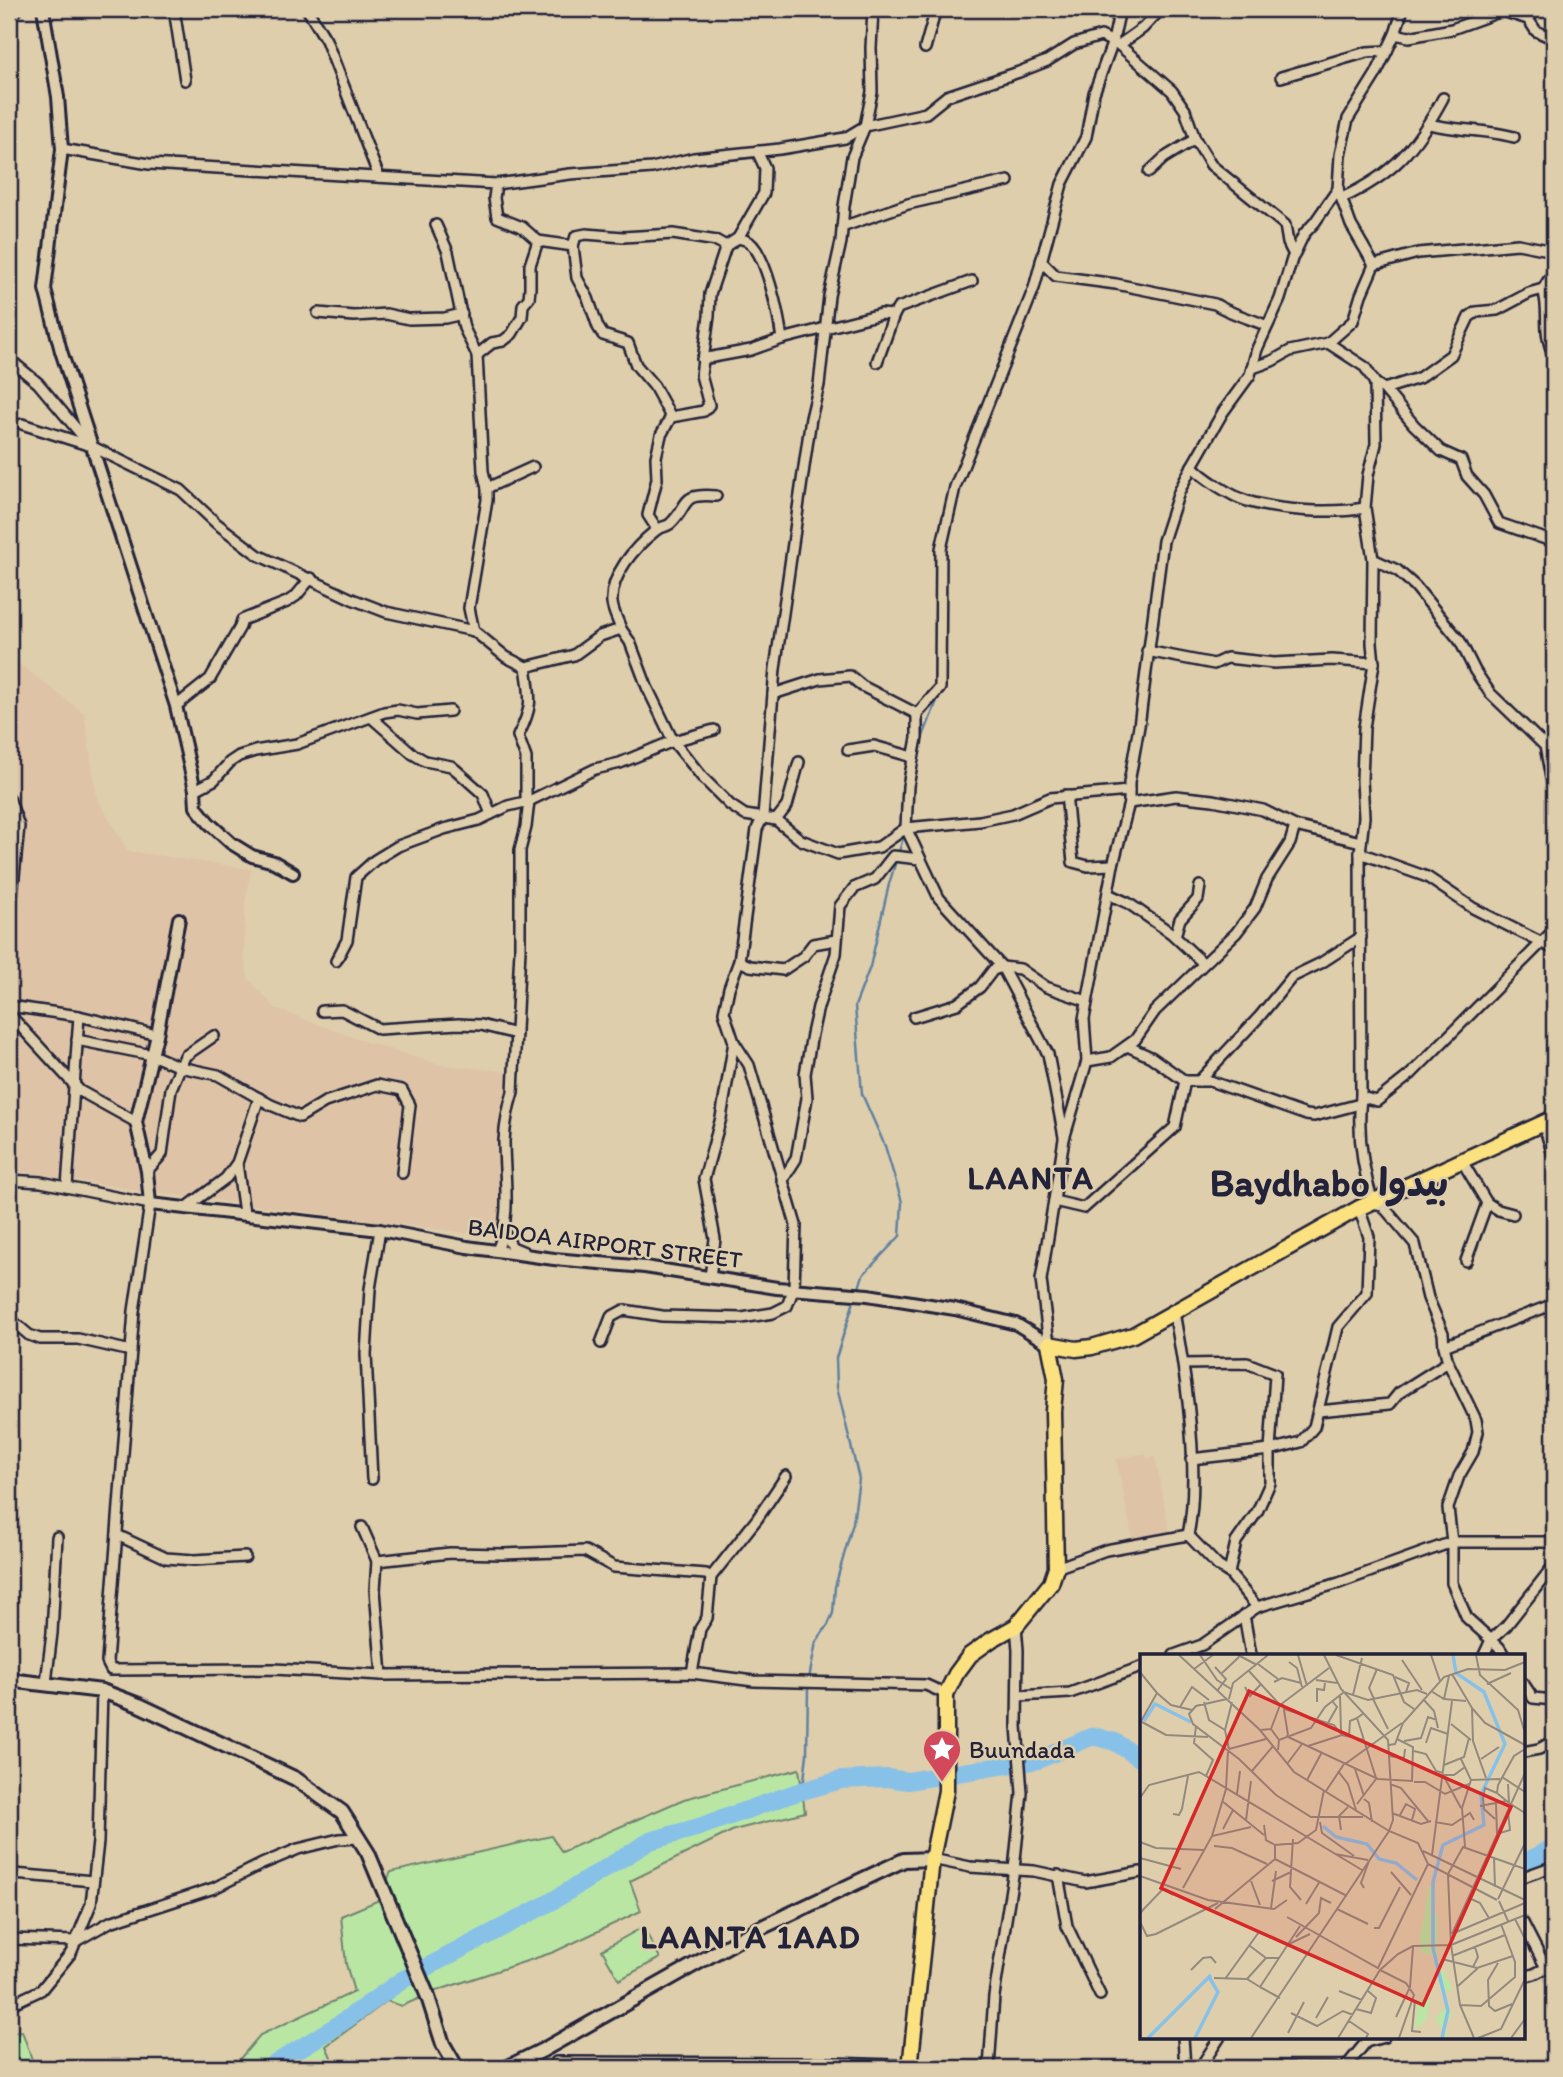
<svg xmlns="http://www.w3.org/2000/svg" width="1563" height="2077" font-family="Itim,'Playpen Sans Arabic',sans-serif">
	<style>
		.built { fill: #dec3a6 }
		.grass { fill: #bae6a4; stroke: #6e8470; stroke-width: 2 }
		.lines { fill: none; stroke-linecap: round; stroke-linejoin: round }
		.stream { stroke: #5f81a2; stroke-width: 2.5 }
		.river { stroke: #88c1e7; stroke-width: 18 }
		.minor-casing { stroke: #22223b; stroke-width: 14 }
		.tertiary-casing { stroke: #22223b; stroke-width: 16 }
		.secondary-casing { stroke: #22223b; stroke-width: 18 }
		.primary-casing { stroke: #22223b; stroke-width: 19 }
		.minor { stroke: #dfceab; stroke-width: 9 }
		.tertiary { stroke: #dfceab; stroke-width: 10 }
		.secondary { stroke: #dfceab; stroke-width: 12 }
		.primary { stroke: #fbe180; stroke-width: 14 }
		.labels { text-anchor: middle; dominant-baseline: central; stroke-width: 5; stroke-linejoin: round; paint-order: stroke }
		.street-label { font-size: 24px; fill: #22223b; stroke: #dfceab }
		.poi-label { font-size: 24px; fill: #22223b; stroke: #dfceab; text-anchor: start }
		.district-label { font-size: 32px; font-weight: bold; letter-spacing: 2px; fill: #22223b; stroke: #dfceab }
		.town-label { font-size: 38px; font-weight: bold; fill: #22223b; stroke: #dfceab }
		.inset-river { fill: none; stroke: #88c1e7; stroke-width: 3.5 }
		.inset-road { fill: none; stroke: #93897e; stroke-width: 2 }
		.view { fill: #d62828; fill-opacity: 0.15; stroke: #d62828; stroke-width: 3.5 }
		.inset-edge { fill: none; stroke: #22223b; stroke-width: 3.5 }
	</style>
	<rect width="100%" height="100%" fill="#dfceab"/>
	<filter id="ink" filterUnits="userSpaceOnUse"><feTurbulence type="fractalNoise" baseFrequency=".0143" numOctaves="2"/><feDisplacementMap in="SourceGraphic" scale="14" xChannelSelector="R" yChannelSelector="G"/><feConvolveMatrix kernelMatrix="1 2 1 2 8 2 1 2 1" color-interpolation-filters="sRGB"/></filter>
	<g filter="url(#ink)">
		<!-- built -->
		<g class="built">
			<polygon points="9,656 84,713 97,798 128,851 251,869 245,904 244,954 248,978 275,1008 357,1039 437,1064 509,1072 508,1092 504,1103 502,1167 504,1172 498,1237 129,1189 9,1170"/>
			<polygon points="1145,1453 1147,1458 1155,1457 1170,1534 1133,1541 1116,1459"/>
		</g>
		<!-- grass -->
		<g class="grass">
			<polygon points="799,1769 805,1812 734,1830 630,1881 641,1911 554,1952 436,1991 402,2006 387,2001 326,2046 336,2068 232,2068 260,2035 354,1992 346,1964 341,1916 377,1901 391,1872 551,1836 562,1852 684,1799"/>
			<polygon points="643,1927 660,1958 619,1980 602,1950"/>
			<polygon points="22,2031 35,2068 9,2068 9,2033"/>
		</g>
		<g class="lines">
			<!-- stream -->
			<g class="stream">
				<polyline points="1118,40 1125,9"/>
				<polyline points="912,791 922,739 940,693"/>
				<polyline points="858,1291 863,1275 900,1236 902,1202 885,1146 862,1094 855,1006 870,967 889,884 905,832"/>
				<polyline points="809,1679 816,1642 828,1625 833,1613 835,1587 853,1523 859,1479 837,1387 836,1358 855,1298"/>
				<polyline points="795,1793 804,1780 807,1754 808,1686"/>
			</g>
			<!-- river -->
			<g class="river">
				<polyline points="1523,1863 1554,1847"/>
				<polyline points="268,2068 341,2023 404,1979 549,1903 650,1841 699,1827 795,1793 841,1780 887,1778 908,1781 1038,1760 1093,1736 1115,1742 1141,1759"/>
			</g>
			<!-- minor casing -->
			<g class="minor-casing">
				<g id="minor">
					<polyline points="174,9 185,80"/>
					<polyline points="307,9 326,40 379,177"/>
					<polyline points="1537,9 1528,19 1536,31 1554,39"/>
					<polyline points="9,18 18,9"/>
					<polyline points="1395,34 1409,37 1452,29 1502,11 1528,19"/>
					<polyline points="1119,45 1143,28 1161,9"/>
					<polyline points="925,48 936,9"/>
					<polyline points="1281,77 1367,52 1387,51"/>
					<path d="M1429,124C1457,131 1486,129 1514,137"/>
					<polyline points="62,149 149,164 496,184 494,198 497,217 522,227 538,241 573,246 577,278 588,298 598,327 603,335 628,343 636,365 654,386 671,417"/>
					<polyline points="1149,172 1164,158 1195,139"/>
					<polyline points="496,184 570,174 652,168 694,158 780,149 845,138 865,126 926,113 947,96 1019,72 1047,61 1074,44 1101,36 1119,45 1172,91 1185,110 1195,139 1211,165 1285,225 1288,243 1294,255"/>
					<path d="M1342,198C1394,174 1416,148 1443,98"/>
					<polyline points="436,225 448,252 464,328 477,355 483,471 487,488 487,500 469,608 474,631"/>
					<polyline points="842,227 908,204 1008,181"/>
					<path d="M738,238C742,239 746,240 749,242C767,255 779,317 782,339"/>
					<polyline points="573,246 576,236 586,234 623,237 673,234 717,241 726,246"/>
					<path d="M1041,261L1056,276L1116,284L1215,304C1230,314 1250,318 1267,326"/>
					<polyline points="1374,265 1418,253 1518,244 1554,251"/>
					<path d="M1554,271L1543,289C1551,313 1541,329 1554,356"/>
					<polyline points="318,313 354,316 386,314 409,319 445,318 462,314"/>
					<polyline points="1328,343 1353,321 1361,295 1374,265 1351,225 1338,189"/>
					<polyline points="477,355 492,343 503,341 512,334 522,317 523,305 529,298 530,288 530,265 538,241"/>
					<polyline points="9,359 38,383 90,445"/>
					<polyline points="702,359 751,350 782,339 881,314 894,315 898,308 972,281"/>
					<polyline points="877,362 894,315"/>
					<polyline points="1253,368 1272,361 1290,351 1328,343 1365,367 1375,383 1384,389 1414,425 1441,451 1461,460 1467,476 1484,495 1499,523 1554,542"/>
					<path d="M1375,383L1376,444L1368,475L1365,508L1373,559L1372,643L1374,663L1364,728L1362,780L1364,817L1360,853L1361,1097C1357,1134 1362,1167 1373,1203L1382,1205L1415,1244L1428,1298L1443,1333L1444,1346L1554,1304"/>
					<polyline points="1384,389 1419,378 1451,355 1469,317 1476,312 1497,310 1529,293 1543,289"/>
					<polyline points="22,424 91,446 181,490 216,523 258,555 352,599 386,612 474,631 506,657 526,667 574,655 600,636 621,629 630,642 647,687 673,741 703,778 730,805 745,815 776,820 801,840 838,854 879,847 906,828 980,821 1013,814 1050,798 1129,791"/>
					<path d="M1192,466C1203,478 1231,496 1247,501C1279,511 1331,514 1365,508"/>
					<polyline points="487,488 533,467"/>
					<polyline points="657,529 648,515 657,479 656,457 661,435 671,417 704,411 709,405 701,375 709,316 710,294 726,246 738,238 764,193 765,168 757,151"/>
					<polyline points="1373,559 1397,570 1415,586 1460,641 1475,671 1490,693 1545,746 1554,794"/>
					<path d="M621,629C618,620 613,612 612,603C610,575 635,547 655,531C659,527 666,527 670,524C691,505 678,493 716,496"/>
					<polyline points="1147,651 1214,664 1227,658 1274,663 1332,660 1374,663"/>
					<polyline points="773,694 820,679 850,676 862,686 917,714"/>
					<polyline points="176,706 210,679 240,627 242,620 287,602 296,596 311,578"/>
					<polyline points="371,717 413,754 425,761 451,766 456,770 483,794 491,814"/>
					<polyline points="1545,746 1554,733"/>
					<polyline points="848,750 874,746 913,757"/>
					<polyline points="195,790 214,780 230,762 239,756 255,751 297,744 384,712 398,710 417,714 450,711"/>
					<polyline points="1066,795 1073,862 1088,866 1113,865"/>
					<polyline points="9,798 19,826 9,927"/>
					<polyline points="1129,803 1176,796 1213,800 1263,810 1295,826 1361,842"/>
					<polyline points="776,820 787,806 799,762"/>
					<polyline points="1360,853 1427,877 1473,908 1554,949"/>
					<polyline points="1108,894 1128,903 1171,933 1203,963"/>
					<polyline points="1175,936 1180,919 1198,899 1200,886"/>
					<polyline points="336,961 347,940 356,877 375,860 398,846 444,829 479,820 508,806 529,801 595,769 620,763 673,741 714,730"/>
					<polyline points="739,961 750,966 783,970 804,956 813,944 836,940"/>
					<polyline points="9,1006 79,1016 157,1035"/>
					<polyline points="322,1011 342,1010 379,1029 458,1024 481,1025 516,1034"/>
					<polyline points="9,1014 80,1091 136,1122"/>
					<polyline points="914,1017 957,1004 980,987 993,970 1002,967 1020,969 1046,987 1087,1001"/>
					<polyline points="77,1040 152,1055 180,1067 218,1075 271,1105 300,1117 325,1102 377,1085 402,1090 410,1105 402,1173"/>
					<polyline points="1127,1046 1151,1057 1185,1081 1210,1081 1306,1115 1314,1116 1360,1104"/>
					<polyline points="1087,1061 1111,1057 1135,1040 1155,1011 1236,933 1255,908 1267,879 1290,843 1295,826"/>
					<polyline points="1199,1081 1260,1016 1292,977 1321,963 1361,937"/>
					<polyline points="1361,1097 1377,1101 1411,1074 1554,930"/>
					<polyline points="1543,1123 1554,1158"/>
					<polyline points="1064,1137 1048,1054 1002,967 939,898 906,828 908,786 917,738 917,714 940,688 941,549 955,487 1034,288 1062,184 1086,137 1094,93 1113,41 1120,9"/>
					<polyline points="1462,1161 1487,1203 1466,1261"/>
					<polyline points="237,1163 244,1213"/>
					<polyline points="147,1171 162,1154 171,1089 185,1056 214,1036"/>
					<polyline points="9,1180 41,1182 150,1204 134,1311 107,1662 111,1670 274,1669 382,1675 692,1673 754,1681 926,1685 946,1694"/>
					<polyline points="782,1181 796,1159 807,1098 805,1074 812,1034 818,1007 836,954 840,906 854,888 875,879 893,856 920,859"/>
					<polyline points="67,1187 79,1016"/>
					<polyline points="1054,1201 1084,1208 1175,1127 1185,1081"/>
					<polyline points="1487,1203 1498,1210 1513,1214"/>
					<polyline points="187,1207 226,1178 237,1163 259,1098"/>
					<polyline points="504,1233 512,1247 524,1252"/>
					<path d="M497,1251C512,1215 504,1179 504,1141C505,1125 508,1108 513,1092L520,949V850L526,827L529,801L526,796V758L518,736C533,707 531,699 526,667"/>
					<polyline points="710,1277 715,1239 704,1179 721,1118 734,1042 724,1012 729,988 739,961 757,829 763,817 775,669 811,418 819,385 829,296 841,242 844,206 852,157 865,126 872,92 871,48 873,9"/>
					<path d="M1174,1312C1186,1376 1201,1472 1188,1535"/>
					<polyline points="9,1318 29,1335 40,1339 78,1339 131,1351"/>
					<polyline points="601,1343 611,1317 624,1310 662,1316 742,1318 773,1313 787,1306 794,1288 796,1225 749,1065 734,1042"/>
					<polyline points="1049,1344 1041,1280 1064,1139 1087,1061 1084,1019 1113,865 1129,803 1129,783 1139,726 1163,541 1179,492 1192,466 1223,412 1250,375 1257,349 1280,299 1292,259 1304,234 1315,222 1338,189 1340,155 1348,119 1376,74 1395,34 1403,9"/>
					<polyline points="1448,1362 1476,1420 1478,1432 1473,1452 1459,1476 1448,1508 1452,1542 1452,1583 1467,1618 1499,1647 1504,1655"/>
					<polyline points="1184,1364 1247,1363 1275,1374 1270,1450 1191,1459"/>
					<polyline points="1318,1411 1390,1404 1399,1393 1448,1362 1444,1346"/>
					<polyline points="372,1479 366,1354 370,1289 380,1230"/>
					<polyline points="362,1527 377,1561 450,1553 503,1554 585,1551 614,1567 706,1574 711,1577"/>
					<polyline points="117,1535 166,1558 194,1560 245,1557"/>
					<polyline points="1188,1535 1218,1566 1229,1573 1257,1607"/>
					<polyline points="377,1561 375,1590 382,1675"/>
					<polyline points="1056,1568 1106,1550 1188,1535"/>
					<polyline points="1229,1573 1236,1542 1257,1512 1270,1483 1270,1450 1301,1442 1314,1427 1338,1327 1367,1293 1369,1237 1359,1208"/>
					<polyline points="1244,1615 1251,1655"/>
					<polyline points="1174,1655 1202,1645 1257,1607 1339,1583 1452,1542 1554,1542"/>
					<polyline points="1484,1655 1491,1640 1506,1626 1554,1565"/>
					<polyline points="692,1673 700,1629 707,1618 711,1577 757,1519 786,1476"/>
					<polyline points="46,1683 52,1633 57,1537"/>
					<polyline points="1523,1683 1533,1698 1554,1700"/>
					<polyline points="1018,1696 1070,1693 1141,1667"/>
					<polyline points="1523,1752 1539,1749 1554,1741"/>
					<polyline points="932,1859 970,1867 1034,1871 1085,1882 1141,1872"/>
					<polyline points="14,1874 93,1881"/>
					<polyline points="1058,1875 1067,1926 1100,1995"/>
					<polyline points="1523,1877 1554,1866"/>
					<polyline points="1523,1923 1546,1968 1554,1972"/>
					<polyline points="9,1939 76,1941 110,1922 214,1888 262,1864 298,1849 339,1839 360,1838"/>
					<polyline points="1523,1977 1534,1974 1546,1968"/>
					<polyline points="9,2005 41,1990 71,1953 91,1904 98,1842 102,1691"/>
					<polyline points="1183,2037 1185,2068"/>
					<polyline points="556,2062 833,2063 982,2068"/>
					<polyline points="1201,2066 1220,2037"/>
					<polyline points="989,2068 994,1996 1014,1869 1022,1793 1017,1726 1018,1650 1016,1626"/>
					<polyline points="1043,2068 1201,2066 1335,2068"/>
					<polyline points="1345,2068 1366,2042 1384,2037"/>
				</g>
			</g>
			<!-- tertiary casing -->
			<g class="tertiary-casing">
				<g id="tertiary">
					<polyline points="43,9 58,97 62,149 45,289 61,351 176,706 195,790 196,807 209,823 231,843 252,856 274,862 293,873"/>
					<polyline points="179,919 157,1035 136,1122 147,1171 150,1204 380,1230 467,1247 554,1259 645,1267 777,1288 868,1295 955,1309 1016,1324 1049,1344"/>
				</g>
			</g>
			<!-- secondary casing -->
			<g class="secondary-casing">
				<g id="secondary">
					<polyline points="9,1680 102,1691 139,1705 296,1779 342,1812 368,1853 428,1997 443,2044 457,2068"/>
					<polyline points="506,2068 543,2050 754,1931 904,1860 932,1859"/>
				</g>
			</g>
			<!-- primary casing -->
			<g class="primary-casing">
				<polyline id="primary" points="910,2068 932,1859 946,1791 946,1694 956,1674 970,1655 991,1640 1016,1626 1051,1583 1056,1568 1053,1411 1056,1379 1049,1344 1076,1349 1092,1347 1133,1335 1359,1208 1554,1118"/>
			</g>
			<!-- minor -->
			<use href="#minor" class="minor"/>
			<!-- tertiary -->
			<use href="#tertiary" class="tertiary"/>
			<!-- secondary -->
			<use href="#secondary" class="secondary"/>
			<!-- primary -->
			<use href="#primary" class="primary"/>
		</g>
	</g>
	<!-- icons -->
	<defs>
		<g id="sight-pin" transform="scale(2.0125)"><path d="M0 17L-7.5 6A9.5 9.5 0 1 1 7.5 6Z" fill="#d1495b" stroke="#dfceab"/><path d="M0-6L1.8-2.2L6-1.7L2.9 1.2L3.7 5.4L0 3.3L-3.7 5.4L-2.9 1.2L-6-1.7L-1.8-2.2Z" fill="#fff"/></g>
	</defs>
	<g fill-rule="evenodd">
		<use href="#sight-pin" x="942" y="1749"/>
	</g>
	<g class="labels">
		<!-- street labels -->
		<g class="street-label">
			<text transform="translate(605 1243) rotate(7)">BAIDOA AIRPORT STREET</text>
		</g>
		<!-- poi labels -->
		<g class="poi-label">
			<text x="969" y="1749">Buundada</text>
		</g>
		<!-- district labels -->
		<g class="district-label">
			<text x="1031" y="1178">LAANTA</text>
			<text x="751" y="1937">LAANTA 1AAD</text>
		</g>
		<!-- town labels -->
		<g class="town-label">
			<text x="1329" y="1183">Baydhabo بيدوا</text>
		</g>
	</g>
	<!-- overview -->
	<g transform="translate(1140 1654)">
		<rect width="385" height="385" fill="#dfceab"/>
		<path d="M289,232L295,234L294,260H298L297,307L313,335L305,338L312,362L306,366L307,384L295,364L306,354L292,301L282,299L279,290ZM278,345L290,346L286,366L275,376Z" fill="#bae6a4"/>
		<path class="inset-river" d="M4,67L15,50L51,68M183,172L196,183L227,190L239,205L256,209L277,226M8,384L71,321M55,384L78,338L69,323M302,384L308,357L293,294V228L303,191L344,171L341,140L365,90L344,38L316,19L313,1"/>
		<path class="inset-road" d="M39,1L120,76L154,118L249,177L111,384M60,1L77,26L91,35M98,1L117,11M158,1L167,32M184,1L201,35L248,86L253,166L249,177L278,189L288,210L357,246M196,1L253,21L264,48L274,55M291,1L300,27M336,1L340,21L378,56L385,79M262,6L282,36M149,8L157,14L162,33M118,10L138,25M75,13L86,25L77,37M54,15L73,1M108,16L140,51M0,18L17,39M82,19L99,3M312,20L332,54L333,87L346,124M255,23L269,29L266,38M176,26L197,29M134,28L142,24L161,29M347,30L371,19M105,33L110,42L121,30M291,37L304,45L326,47M200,41L201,78M213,41L222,4M87,45L56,52L49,60L53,70L99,105L136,141L171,163H223M89,45L93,29L128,1M233,45L248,75M234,45L229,34L237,15M283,45L294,57L298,74M304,45L309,22M64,48L69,66L85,76L89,95M177,48V35L184,36L185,29M142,50L144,55L194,71L202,81M40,53L52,33L69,46M332,54L345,69L385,91M144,56L148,81M224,59L217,64L236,124M2,68L26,81L68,83M0,69L17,39L31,51L52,56M188,69L197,53L193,48M311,70L331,86M56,72L54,89L73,106L66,122L222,216M131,75L140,51L189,14M85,76L92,48M120,76L131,75L139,86M146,82L238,125L272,127L273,93L257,85M209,82L210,67L217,64M264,87L281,84L288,63L297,66M286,89L291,74L308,80M249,91L255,90L263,69L304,23L328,15L365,16L385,8M168,92L202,81L224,86M89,95L126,85M138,96L139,86L171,74L185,53L204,38L228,46L277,36L287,40M274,97L286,100L296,117L303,119M249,102L264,104L265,95M321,105L331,126L360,125M341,105L359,93M147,110L162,90M205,110L262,69M304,111L324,103L329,84M215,115L224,142M112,117L133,92M198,117L208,130L216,156M362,123L385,138M167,126L182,98M274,128H285L305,140L329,130M250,130L261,134L288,167M368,130L369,149L385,159M186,137L204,110M97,140L100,117M0,144L9,131L59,118L66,122M224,145L229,149L232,168M82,147L124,181M356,149L357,180L370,176L368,158M369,149L357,139L358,131L374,102L385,95M217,150L236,125M340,152L366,147M321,154L303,121H314L325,113M252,159L281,170L291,167M33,160L39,161L42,155L48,122M260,161L266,150L275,155L272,166M355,165L344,155L343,144L345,134L357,139M106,166L111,127M180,168L182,179L214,202M295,168L312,171L330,159L334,166M124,171L126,186L135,191M83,175L93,156M201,176L199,162L208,153M72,182L86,135L88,96M153,185L150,233L161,246M0,188L16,194L64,196M74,192L92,194L127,210M325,193L322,154L331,126M283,197L385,246M195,200L228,206M292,201L312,47M354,203L355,233M0,204L41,215M135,205L207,242M251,218L271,241M308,220L323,193L385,215M0,222L68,246L134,255L147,246M111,227L120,251M132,227L151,218M43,234L72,182L111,173M224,234L221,229L229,207M329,244L340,249L349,264M358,245L385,189M359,247L368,267M166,250L180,227M131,254L136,217M75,255L135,205V191L158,189L176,176L184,136M197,255L228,270M0,259L23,235L33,241M147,263L238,314L288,210M375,265L385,285M0,268L7,282L16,280L78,249M234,274H239L260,233M314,279L385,249M312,280L385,119M156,283L179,259L181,244L191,249M149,290L170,280M110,292L126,304H139M312,302L365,281M302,305L337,314L373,302M358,309L348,326L349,352L355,357L372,350M333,313L338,303L335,293M51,316L63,304L71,303L76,309M240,316L266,329L274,341L259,384M74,324L107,325L120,333L160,272M85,325L119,278L169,301M107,325L126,304M318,332L338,314M120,333L140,344M199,337L222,346M275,346L272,377L281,378M320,351L341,352L375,323V308L361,270M216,355L231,359L236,344L228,337M151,359L177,372L203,357L213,361M256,363L270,333L273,293M176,364L188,343M209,367L228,380L226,384M148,379L164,348M198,384L240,316L258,300L273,292L311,291L308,221M334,384L320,351L311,291L385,261M338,384L361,375L385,325M371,384L385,365"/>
		<path class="view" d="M109,37L371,153L283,351L21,234Z"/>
		<rect width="385" height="385" class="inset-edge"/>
	</g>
	<!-- margin -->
	<rect width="1563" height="2077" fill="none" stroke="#dfceab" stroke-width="35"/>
	<rect x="18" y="18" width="1528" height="2042" fill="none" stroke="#22223b" stroke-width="2.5" filter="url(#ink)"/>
</svg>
